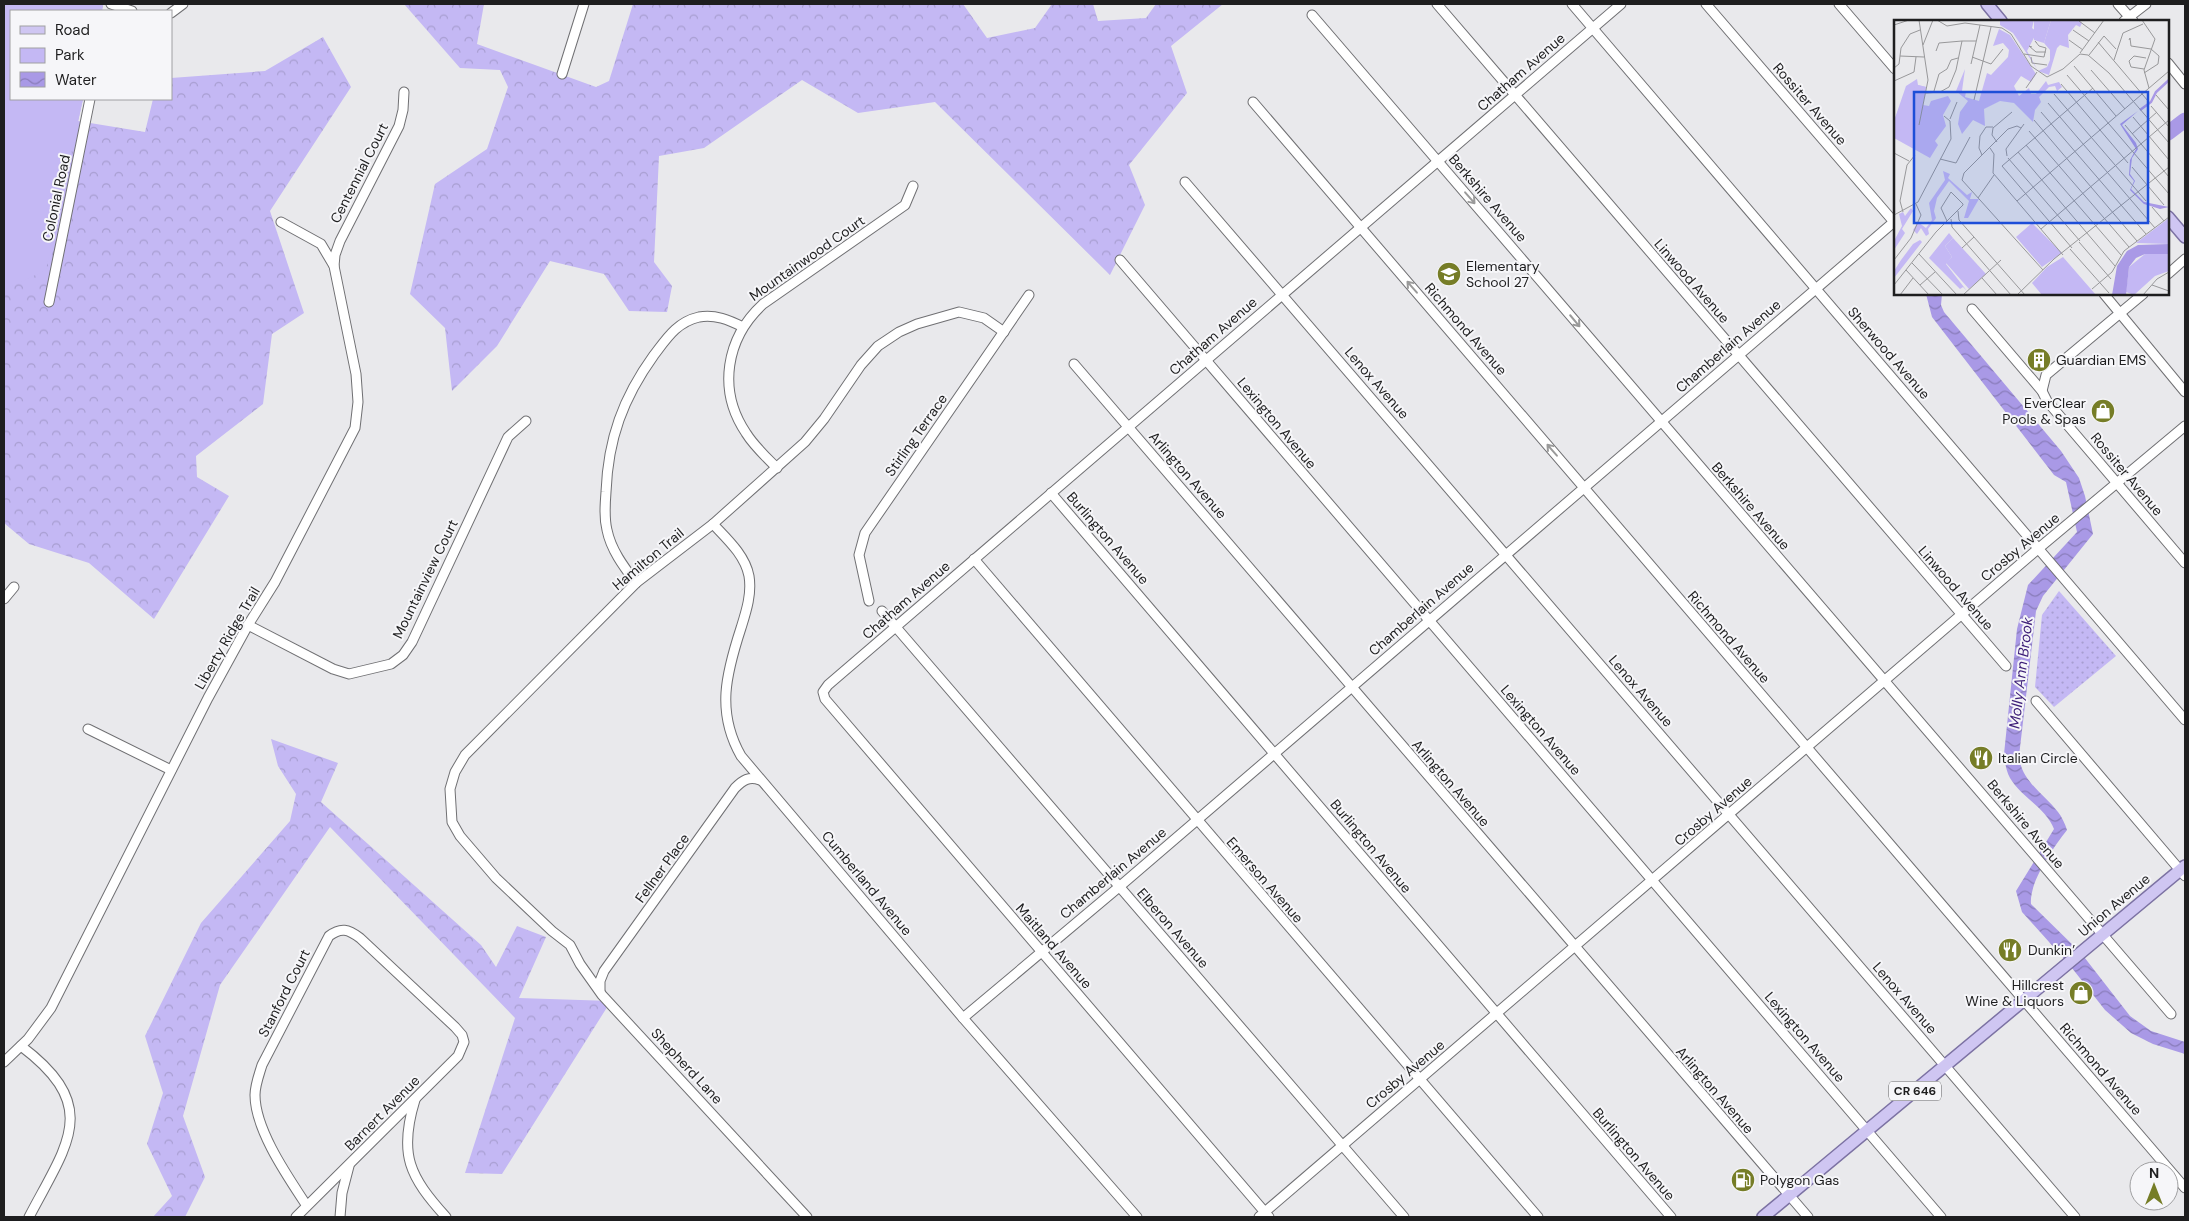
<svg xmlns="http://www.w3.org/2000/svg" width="2189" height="1221" font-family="'DM Sans',sans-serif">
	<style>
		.grass { fill: url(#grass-dots) }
		.forest { fill: url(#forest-crowns) }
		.park { fill: #c4b8f4 }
		.water { fill: url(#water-waves) }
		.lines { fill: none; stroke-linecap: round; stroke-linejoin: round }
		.river { stroke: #a999e6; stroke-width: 15 }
		.minor-casing { stroke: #707073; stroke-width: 11 }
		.major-casing { stroke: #7c72a3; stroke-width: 14 }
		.minor { stroke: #fff; stroke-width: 9 }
		.major { stroke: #cfc6f2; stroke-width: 11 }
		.oneway { stroke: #9a9a9a }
		.labels { text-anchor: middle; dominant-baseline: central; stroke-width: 4; stroke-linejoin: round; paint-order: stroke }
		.shield { fill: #f6f6f9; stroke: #5f5f60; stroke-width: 1 }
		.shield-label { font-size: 12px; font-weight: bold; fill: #1e1e1f }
		.street-label { font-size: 14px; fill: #1e1e1f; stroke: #f6f6f9 }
		.poi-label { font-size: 14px; fill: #1e1e1f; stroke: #f6f6f9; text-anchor: start }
		.water-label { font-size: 15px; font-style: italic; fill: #3f2179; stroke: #f6f6f9 }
		.inset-river { fill: none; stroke: #a999e6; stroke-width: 2.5 }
		.inset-road { fill: none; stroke: #98989a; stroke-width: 1 }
		.view { fill: #1d4ed8; fill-opacity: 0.15; stroke: #1d4ed8; stroke-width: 2.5 }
		.inset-edge { fill: none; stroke: #1e1e1f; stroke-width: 2.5 }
	</style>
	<defs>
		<pattern id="grass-dots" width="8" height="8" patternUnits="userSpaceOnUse" patternTransform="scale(1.25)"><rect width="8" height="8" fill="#c4b8f4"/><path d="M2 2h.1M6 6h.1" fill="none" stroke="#a89ed1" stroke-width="1.8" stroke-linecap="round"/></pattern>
		<pattern id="forest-crowns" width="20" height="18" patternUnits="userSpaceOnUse" patternTransform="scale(1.25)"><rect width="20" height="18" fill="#c4b8f4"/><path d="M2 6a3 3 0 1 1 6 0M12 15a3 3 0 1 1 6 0" fill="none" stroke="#a89ed1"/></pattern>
		<pattern id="water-waves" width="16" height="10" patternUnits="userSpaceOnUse" patternTransform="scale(1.25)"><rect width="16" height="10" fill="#a999e6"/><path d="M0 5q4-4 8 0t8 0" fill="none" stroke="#897cba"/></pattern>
	</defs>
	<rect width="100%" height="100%" fill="#e9e9ec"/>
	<!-- grass -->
	<polygon class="grass" points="2059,591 2116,656 2054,707 2035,687 2042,615"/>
	<!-- forest -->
	<g class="forest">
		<polygon points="4,4 103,4 102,11 11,11 11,99 83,99 78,121 145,132 153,99 171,99 171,78 265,71 323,37 351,87 270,211 304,313 272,334 263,404 196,456 197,477 229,496 154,619 89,563 29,544 4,523"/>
		<polygon points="404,4 484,4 477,44 596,87 609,81 633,4 963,4 987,38 1035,28 1052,4 1093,4 1098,21 1146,18 1156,4 1223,4 1171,46 1187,93 1129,165 1145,205 1110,275 935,102 858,113 802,80 704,148 659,156 654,262 672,286 667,312 629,311 604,274 550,261 497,346 452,391 445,328 410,294 435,184 487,149 508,87 500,70 460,68"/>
		<polygon points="271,739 338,763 321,802 481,945 496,967 517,926 546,937 519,998 611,1001 502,1174 465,1173 515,1018 330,827 220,985 183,1116 205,1177 185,1217 153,1217 172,1196 147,1144 163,1093 145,1036 201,923 290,821 296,794 278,766"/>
	</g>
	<!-- park -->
	<polygon class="park" points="4,4 103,4 102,11 11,11 11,99 83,99 46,270 4,290"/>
	<!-- water -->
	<path class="water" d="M1926,294H1942L1941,305L1944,312L2061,451L2079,478L2085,496L2093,534L2043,596L2036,611L2019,756C2021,781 2044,794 2058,812C2062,817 2065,824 2067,830C2053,848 2029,882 2031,904L2081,953L2130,1016L2151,1031L2185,1042V1054L2153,1044L2131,1033L2105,1010L2068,963L2022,912L2016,891L2054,829C2046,808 2021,797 2010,778C2006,771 2005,762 2004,754L2017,629L2028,585L2077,532L2066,482L2054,475L1932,317Z"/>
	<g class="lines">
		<!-- river -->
		<polyline class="river" points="2168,133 2185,120"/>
		<!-- minor casing -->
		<g class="minor-casing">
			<g id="minor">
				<polyline points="111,4 132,11"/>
				<polyline points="1437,4 2006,666"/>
				<polyline points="1572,4 2185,720"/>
				<polyline points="1706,4 1894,222"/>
				<polyline points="1839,4 1895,69"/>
				<polyline points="2118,4 2133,21"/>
				<polyline points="171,13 183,4"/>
				<polyline points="1312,15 2171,1014"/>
				<polyline points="2124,21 2146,4"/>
				<polyline points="2168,63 2185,84"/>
				<polyline points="562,74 584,4"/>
				<polyline points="1253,102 2185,1188"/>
				<polyline points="1185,182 2075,1217"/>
				<polyline points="1120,260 1941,1217"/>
				<polyline points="334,266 335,255 340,241 399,126 403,110 404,92"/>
				<polyline points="2168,274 2185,259"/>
				<polyline points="2104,294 2185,392"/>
				<polyline points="49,302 90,99"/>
				<polyline points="1972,309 2042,391 2047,401 2185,563"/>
				<polyline points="1074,364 1808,1217"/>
				<polyline points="2042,391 2046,375 2143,294"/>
				<path d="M777,468C766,457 754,446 746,433C717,390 726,338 763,304L905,205L913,186"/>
				<polyline points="1051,493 1671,1217"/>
				<path d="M713,524C727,539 745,555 749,576C752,594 746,612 741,628C726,674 716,712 741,756L963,1018L1137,1217"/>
				<polyline points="974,559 1538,1217"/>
				<path d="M636,583C624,567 611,550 607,530C604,518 605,505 606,492C608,439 623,398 654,355C667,338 677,322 699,317C715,314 729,320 743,327"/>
				<polyline points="4,599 14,587"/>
				<polyline points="869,601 859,555 865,533 1029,295"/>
				<polyline points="882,611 1404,1217"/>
				<polyline points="248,625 333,669 349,674 391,664 403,655 412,642 508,437 526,421"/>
				<polyline points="2036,701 2185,876"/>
				<polyline points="88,729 171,770"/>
				<path d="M600,990V981L604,971L735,788C743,780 749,776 760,780"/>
				<polyline points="963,1018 1119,887 1895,221"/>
				<path d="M21,1046C102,1107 67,1144 29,1217"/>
				<polyline points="4,1062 28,1039 51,1008 208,698 248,625 275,582 355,428 358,402 356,374 334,266 321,244 281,222"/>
				<path d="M415,1100C398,1155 410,1177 446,1217"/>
				<path d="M296,1217C350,1164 404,1110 458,1056L464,1042L462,1035L455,1027L360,938C348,929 341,927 329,936L262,1065C259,1075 255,1085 255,1095C255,1130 288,1177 307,1206"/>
				<polyline points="340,1217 342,1193 349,1166"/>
				<polyline points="807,1217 602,995 580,964 570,945 552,931 496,878 460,836 452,822 450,789 455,772 465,755 636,583 713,524 805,442 824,419 861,365 878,346 899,332 917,324 959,312 984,318 1004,332"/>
				<polyline points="1259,1217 2039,548 2185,426"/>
				<polyline points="1269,1217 825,699 823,692 828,685 1621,4"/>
			</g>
		</g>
		<!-- major casing -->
		<g class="major-casing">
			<g id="major">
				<polyline points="1987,4 2001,21"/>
				<polyline points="2168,217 2185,237"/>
				<polyline points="1763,1217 2185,866"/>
			</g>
		</g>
		<!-- minor -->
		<use href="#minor" class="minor"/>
		<!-- major -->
		<use href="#major" class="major"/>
	</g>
	<!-- one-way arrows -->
	<defs><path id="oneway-shaft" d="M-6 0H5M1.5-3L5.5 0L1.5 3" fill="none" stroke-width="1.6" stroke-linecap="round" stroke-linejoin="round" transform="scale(1.25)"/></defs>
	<g class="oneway">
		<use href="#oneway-shaft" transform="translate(1470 198) rotate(49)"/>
		<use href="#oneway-shaft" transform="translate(1412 287) rotate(-131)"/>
		<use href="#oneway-shaft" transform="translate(1575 321) rotate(50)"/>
		<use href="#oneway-shaft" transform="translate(1552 450) rotate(-131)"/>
	</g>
	<!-- icons -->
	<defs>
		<g id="school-disc" transform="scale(1.25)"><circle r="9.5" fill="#767d27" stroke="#f6f6f9"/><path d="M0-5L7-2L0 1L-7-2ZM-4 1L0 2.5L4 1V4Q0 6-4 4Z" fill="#fff"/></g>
		<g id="building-disc" transform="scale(1.25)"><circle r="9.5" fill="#767d27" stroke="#f6f6f9"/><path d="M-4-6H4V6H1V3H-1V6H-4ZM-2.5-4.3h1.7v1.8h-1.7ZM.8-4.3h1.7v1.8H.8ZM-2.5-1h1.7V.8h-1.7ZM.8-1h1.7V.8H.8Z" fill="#fff"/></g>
		<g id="shop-disc" transform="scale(1.25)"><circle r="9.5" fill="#767d27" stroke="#f6f6f9"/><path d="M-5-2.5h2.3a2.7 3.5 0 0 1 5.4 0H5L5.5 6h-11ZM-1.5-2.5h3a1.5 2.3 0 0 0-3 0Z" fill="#fff"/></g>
		<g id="restaurant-disc" transform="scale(1.25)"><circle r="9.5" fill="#767d27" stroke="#f6f6f9"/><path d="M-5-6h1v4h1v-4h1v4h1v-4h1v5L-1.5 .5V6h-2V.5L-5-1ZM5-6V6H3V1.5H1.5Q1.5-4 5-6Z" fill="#fff"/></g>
		<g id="fuel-disc" transform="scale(1.25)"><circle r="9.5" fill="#767d27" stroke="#f6f6f9"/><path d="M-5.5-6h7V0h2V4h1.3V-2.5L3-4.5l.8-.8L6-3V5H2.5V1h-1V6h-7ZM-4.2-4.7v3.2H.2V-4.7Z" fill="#fff"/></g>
	</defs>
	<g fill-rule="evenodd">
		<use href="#school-disc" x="1449" y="274"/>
		<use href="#building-disc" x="2039" y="360"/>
		<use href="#shop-disc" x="2103" y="411"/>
		<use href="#restaurant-disc" x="1981" y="758"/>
		<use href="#restaurant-disc" x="2010" y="950"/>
		<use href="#shop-disc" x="2081" y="993"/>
		<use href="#fuel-disc" x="1743" y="1180"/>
	</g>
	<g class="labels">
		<!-- shield labels -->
		<rect class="shield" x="1889" y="1081.5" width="52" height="19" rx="4"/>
		<g class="shield-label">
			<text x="1915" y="1091">CR 646</text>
		</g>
		<!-- street labels -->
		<g class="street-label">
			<text transform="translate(1521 72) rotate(-41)">Chatham Avenue</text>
			<text transform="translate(1810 104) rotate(49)">Rossiter Avenue</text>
			<text transform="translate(359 173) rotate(-63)">Centennial Court</text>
			<text transform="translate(56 198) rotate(-78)">Colonial Road</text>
			<text transform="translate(1488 198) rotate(49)">Berkshire Avenue</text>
			<text transform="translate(807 258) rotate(-35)">Mountainwood Court</text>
			<text transform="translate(1692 281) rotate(49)">Linwood Avenue</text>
			<text transform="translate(1466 329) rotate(49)">Richmond Avenue</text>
			<text transform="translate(1213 336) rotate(-41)">Chatham Avenue</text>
			<text transform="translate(1728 346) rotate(-41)">Chamberlain Avenue</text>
			<text transform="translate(1889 353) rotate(49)">Sherwood Avenue</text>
			<text transform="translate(1377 383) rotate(49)">Lenox Avenue</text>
			<text transform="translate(1277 423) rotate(50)">Lexington Avenue</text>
			<text transform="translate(916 435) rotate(-55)">Stirling Terrace</text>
			<text transform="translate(2127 474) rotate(50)">Rossiter Avenue</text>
			<text transform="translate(1188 475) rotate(49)">Arlington Avenue</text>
			<text transform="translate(1751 506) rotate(49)">Berkshire Avenue</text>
			<text transform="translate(1108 538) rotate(49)">Burlington Avenue</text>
			<text transform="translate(2020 547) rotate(-40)">Crosby Avenue</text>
			<text transform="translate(648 559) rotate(-40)">Hamilton Trail</text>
			<text transform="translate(425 579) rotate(-64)">Mountainview Court</text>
			<text transform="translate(1956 588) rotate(49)">Linwood Avenue</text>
			<text transform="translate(906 600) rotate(-41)">Chatham Avenue</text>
			<text transform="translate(1421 609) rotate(-41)">Chamberlain Avenue</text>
			<text transform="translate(1729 637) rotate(49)">Richmond Avenue</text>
			<text transform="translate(227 638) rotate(-60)">Liberty Ridge Trail</text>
			<text transform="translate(1641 691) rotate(49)">Lenox Avenue</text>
			<text transform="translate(1541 730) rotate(49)">Lexington Avenue</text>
			<text transform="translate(1451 783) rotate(49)">Arlington Avenue</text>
			<text transform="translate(1713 811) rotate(-41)">Crosby Avenue</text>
			<text transform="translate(2026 824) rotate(50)">Berkshire Avenue</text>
			<text transform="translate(1371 846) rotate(50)">Burlington Avenue</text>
			<text transform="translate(662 868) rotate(-54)">Fellner Place</text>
			<text transform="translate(1113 873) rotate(-40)">Chamberlain Avenue</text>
			<text transform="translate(1265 880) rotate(49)">Emerson Avenue</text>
			<text transform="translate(867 883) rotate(50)">Cumberland Avenue</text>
			<text transform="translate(2114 905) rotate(-40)">Union Avenue</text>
			<text transform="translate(1173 928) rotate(49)">Elberon Avenue</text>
			<text transform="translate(1054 946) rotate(49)">Maitland Avenue</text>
			<text transform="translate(284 993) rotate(-63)">Stanford Court</text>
			<text transform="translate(1905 998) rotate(49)">Lenox Avenue</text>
			<text transform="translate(1805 1037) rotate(49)">Lexington Avenue</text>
			<text transform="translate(687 1066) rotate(47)">Shepherd Lane</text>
			<text transform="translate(2101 1069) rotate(49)">Richmond Avenue</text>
			<text transform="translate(1405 1074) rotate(-40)">Crosby Avenue</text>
			<text transform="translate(1715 1090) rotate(49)">Arlington Avenue</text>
			<text transform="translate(382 1113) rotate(-45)">Barnert Avenue</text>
			<text transform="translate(1634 1154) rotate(49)">Burlington Avenue</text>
		</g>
		<!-- poi labels -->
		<g class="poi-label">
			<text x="1466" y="266">Elementary<tspan x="1466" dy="16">School 27</tspan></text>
			<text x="2056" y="360">Guardian EMS</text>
			<text x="2086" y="403" text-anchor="end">EverClear<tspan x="2086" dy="16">Pools &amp; Spas</tspan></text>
			<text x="1998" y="758">Italian Circle</text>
			<text x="2028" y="950">Dunkin’</text>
			<text x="2064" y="985" text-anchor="end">Hillcrest<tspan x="2064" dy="16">Wine &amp; Liquors</tspan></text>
			<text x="1760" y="1180">Polygon Gas</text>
		</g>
		<!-- water labels -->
		<g class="water-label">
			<text transform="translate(2021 673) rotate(-83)">Molly Ann Brook</text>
		</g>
	</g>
	<!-- overview -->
	<g transform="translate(1894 20)">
		<rect width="275" height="275" fill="#e9e9ec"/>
		<path d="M140,0H157L150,23L140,20Z" fill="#c4b8f4"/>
		<path d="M106,0H140L138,8L143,12L133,31L143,49L119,13L106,5ZM157,0H185L188,3L186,7L182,5L174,15L175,28L166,25L163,28L155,55L144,51L153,47L156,40V30L150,23ZM105,9L116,15L142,54L137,62L127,56L120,66L125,76L135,68L137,74H142L152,61L154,65L165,62L168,67L163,71L161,66L155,67L145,77L147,82L141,90L139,102L120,83L106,81L90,89L91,106L79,100L68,114L64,104L66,92L74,81L62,71L71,49L68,71L72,72L71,77L85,81L93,53L97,55L114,37L115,30L109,23L99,26ZM23,59L24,65L32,67L29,85L35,86L37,81L54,76L57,81L49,95L52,106L41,121L44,125L36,138L0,118V101L12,66ZM49,151L56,154L54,158L73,175L78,172L76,179H85L74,198H70L75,181L55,161L43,178L40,191L42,198L34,209L35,214L32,216L27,208L23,214L19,210L24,202L32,208L38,200L35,183L51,160ZM17,188L19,191L8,209L11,213L0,230V221L8,206L5,194L9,192L11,196ZM55,213L59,218L51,226L58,237L52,244L73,271L69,267L66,269L35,238ZM26,220L28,222L0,258V251L7,240L19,224Z" fill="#c4b8f4"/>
		<path d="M138,203L168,233L148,247L122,217ZM169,237L202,275H148L138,263L153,247Z" fill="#c4b8f4"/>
		<path d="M24,65L32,67L25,101L0,113V101L11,73ZM275,198V224L242,223ZM59,218L92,254L75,269L52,243L58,237L51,226ZM251,234H275V251L261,256L240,275L232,272L235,247Z" fill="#c4b8f4"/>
		<path d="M244,91L228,105L242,123L244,129L238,138L236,154L241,161L237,169L250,182L275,187L266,189L250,184L236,170L240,161L235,155L236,140L242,129L226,104ZM275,224V234H251L242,238L235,247L232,275H218L223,246L233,231L244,225Z" fill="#a999e6"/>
		<path class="inset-river" d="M246,90L257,82L262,72L275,60"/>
		<path class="inset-road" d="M25,0L34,60L25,105M43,0L53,6L71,3L108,8L117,14L137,46L153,57L169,49L186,34L194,35L215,53L275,123M248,0L261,19L250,50L255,68M185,1L201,13M0,5L15,0M179,10L195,21M175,20L189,30M235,20L236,18L237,26L257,29L265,36L264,44L250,53M204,22L254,81M29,25L39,0M138,27L135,26L142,32H152M42,31L45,23L68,21M186,33L210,0M130,34L150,37L152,28L145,26L141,21L143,23M195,35L210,16L222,29M6,36L30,37M78,37L97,44L109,29M137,37L138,43L153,45M220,40L229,13L249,4M77,44L86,5M180,46L222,96M0,48L5,44L7,28L16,14L26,10M250,49L237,47L235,41L240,36L252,38M197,50L231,89M173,55L275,174M0,61L20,52L22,37M167,64L234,143M132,68L143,52M40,71L45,54L53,49L57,40L64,38M32,73L46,72L55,67L62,50L68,21H82M160,74L252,181M262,75L275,90M80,80L97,7M154,83L261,208M257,86L275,107M147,92L252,214M239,97L275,140M56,99L63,82M140,100L243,221M231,105L275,157M127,108L123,106L114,109L70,153L68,160L149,250M135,111L235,227M238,114L263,92M103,122L98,115L99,108L118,92M132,125L227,235M96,128L100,134L99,153L169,235M124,132L221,246M0,133L15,141M88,135L85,128L86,116L92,107H99M113,136L112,129L130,104M114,138L186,221M46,139L62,143L76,117M238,147L270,185M84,178L100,155M123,181L275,51M258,187L270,201M64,191L65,200L131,275M9,192L6,181L13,145L21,135M0,195L24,182L57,119L56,101L50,96M57,199L58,207L117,275M147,209L275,100M185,222L217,259M68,228L80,217M178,228L108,146L199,68M176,229L215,273M25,234L63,275M0,240L17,218L27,195L22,184M18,243L49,275M12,250L35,275M88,258L103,275M0,265L42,212L69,185V184L57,172L47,188L53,201M26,265L41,252M258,265L275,271M198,269L218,252L230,231L275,197M6,275L19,258M69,275L107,240M123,275L160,239L275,147M249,275L263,259L275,252"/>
		<path class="view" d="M20,72H254V203H20Z"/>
		<rect width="275" height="275" class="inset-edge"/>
	</g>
	<!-- border -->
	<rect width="2189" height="1221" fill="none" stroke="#1e1e1f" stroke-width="10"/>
	<!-- legend -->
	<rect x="10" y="10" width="162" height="90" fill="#f6f6f9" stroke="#a0a0a2"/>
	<rect x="20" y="26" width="25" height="8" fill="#cfc6f2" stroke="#a0a0a2"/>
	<text x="55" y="35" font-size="15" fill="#1e1e1f">Road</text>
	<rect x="20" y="48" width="25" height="15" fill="#c4b8f4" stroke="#a0a0a2"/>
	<text x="55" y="60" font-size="15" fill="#1e1e1f">Park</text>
	<rect x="20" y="72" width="25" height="15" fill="url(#water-waves)" stroke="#a0a0a2"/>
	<text x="55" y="85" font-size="15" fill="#1e1e1f">Water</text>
	<!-- north arrow -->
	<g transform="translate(2154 1186)"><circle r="24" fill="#f6f6f9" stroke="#a0a0a2"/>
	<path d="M0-4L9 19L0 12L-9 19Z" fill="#767d27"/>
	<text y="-8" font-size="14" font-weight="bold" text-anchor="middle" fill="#1e1e1f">N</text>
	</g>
</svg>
